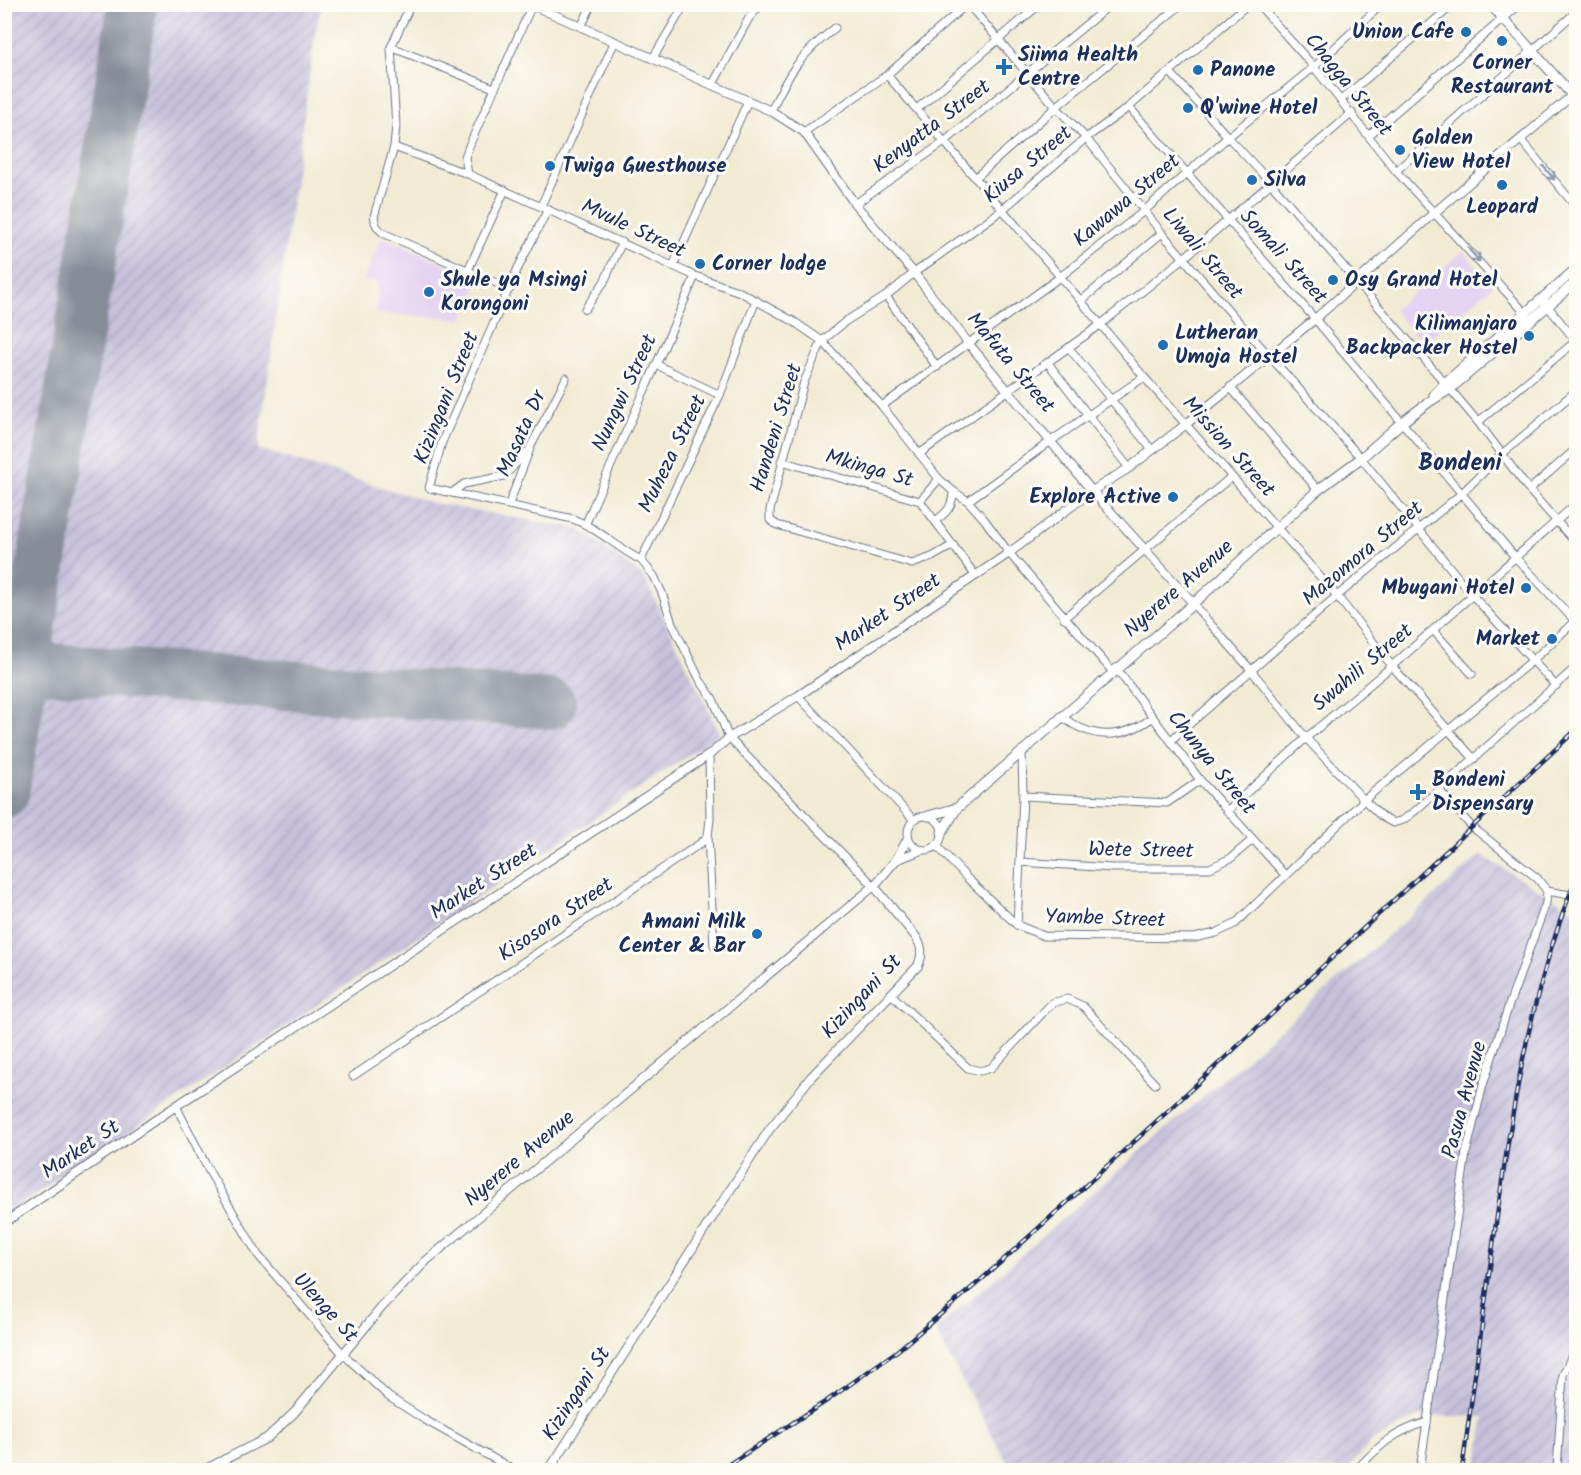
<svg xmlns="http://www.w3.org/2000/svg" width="1581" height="1475" font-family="Kalam,sans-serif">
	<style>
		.built { fill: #e4d3f2 }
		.industrial { fill: url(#industrial-furrows) }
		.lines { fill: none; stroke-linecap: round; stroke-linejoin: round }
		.runway { stroke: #868d99; stroke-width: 50 }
		.minor-casing { stroke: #667187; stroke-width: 9 }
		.tertiary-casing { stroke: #667187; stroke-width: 10 }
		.secondary-casing { stroke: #667187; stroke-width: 11 }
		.minor { stroke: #fff; stroke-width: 7 }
		.tertiary { stroke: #fff; stroke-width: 8 }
		.secondary { stroke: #fff; stroke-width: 9 }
		.rail-casing { stroke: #1b2f5e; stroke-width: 4.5 }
		.rail { stroke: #fdfcf7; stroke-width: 2; stroke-dasharray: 7; stroke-linecap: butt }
		.oneway { stroke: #8d97ae }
		.poi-dot { fill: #1f6fb2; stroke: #fdfcf7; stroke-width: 2 }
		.labels { text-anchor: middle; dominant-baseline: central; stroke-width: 6; stroke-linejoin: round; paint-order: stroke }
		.poi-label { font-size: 21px; font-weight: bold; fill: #1b2f5e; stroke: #fdfcf7; text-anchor: start }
		.street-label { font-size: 21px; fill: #1b2f5e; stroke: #fdfcf7 }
		.quarter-label { font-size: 24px; font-weight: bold; fill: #1b2f5e; stroke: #fdfcf7 }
	</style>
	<defs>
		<pattern id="industrial-furrows" width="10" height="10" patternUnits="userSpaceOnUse" patternTransform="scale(1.5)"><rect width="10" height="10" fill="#c6c0da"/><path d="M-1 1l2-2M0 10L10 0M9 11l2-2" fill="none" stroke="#aaa5be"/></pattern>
	</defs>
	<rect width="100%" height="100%" fill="#fdfcf7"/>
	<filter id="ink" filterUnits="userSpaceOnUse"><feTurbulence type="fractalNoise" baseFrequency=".0167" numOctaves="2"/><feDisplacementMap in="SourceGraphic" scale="12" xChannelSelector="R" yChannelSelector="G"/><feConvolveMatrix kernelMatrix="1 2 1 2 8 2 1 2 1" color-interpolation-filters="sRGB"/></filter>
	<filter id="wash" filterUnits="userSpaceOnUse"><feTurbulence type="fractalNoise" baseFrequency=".008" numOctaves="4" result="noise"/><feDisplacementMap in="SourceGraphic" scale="24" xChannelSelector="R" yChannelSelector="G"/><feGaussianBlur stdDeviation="1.35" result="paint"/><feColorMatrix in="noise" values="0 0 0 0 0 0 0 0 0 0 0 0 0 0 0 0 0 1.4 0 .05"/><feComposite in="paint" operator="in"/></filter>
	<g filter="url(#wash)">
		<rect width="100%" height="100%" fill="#f2ebd4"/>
		<!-- built -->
		<g class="built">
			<polygon points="382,237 479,279 463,319 377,314 378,282 363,281"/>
			<polygon points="1463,251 1493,286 1423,344 1393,310"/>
		</g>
		<!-- industrial -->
		<g class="industrial">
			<polygon points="5,4 322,5 316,28 258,449 433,503 579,529 644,577 720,734 5,1215"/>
			<polygon points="1481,855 1576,912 1576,1470 1477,1469 1484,1417 1419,1416 1372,1441 1347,1470 1011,1470 935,1330"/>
		</g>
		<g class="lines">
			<!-- runway -->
			<g class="runway">
				<polyline points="4,665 551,704"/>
				<polyline points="4,793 133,4"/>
			</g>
		</g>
	</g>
	<g filter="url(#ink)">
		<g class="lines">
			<!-- minor casing -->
			<g class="minor-casing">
				<g id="minor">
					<path d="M411,4L391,47L396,126L394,147L375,213C373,223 377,229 385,234L510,289"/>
					<polyline points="968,4 1056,107 1086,138 1162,233 1236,319 1361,458 1473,596 1556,686"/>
					<polyline points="1258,4 1314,67 1396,171 1527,315"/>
					<polyline points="581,27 592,4"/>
					<polyline points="391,47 494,88"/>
					<polyline points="653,58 685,4"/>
					<polyline points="1170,72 1228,137 1270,182 1445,383 1478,422 1529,490 1576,543"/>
					<polyline points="887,75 1081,301 1144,377 1337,596 1392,666 1474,759"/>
					<polyline points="713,84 749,18 762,4"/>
					<polyline points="1341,100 1454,4"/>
					<polyline points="1129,107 1315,319 1515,557 1575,621"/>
					<polyline points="917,109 1040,4"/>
					<path d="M771,111C789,72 800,55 835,28"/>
					<polyline points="804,132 887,75 967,4"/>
					<polyline points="1369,135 1520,4"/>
					<polyline points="1521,140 1576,207"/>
					<polyline points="394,147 468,174 695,276 740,292 793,321 822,341 882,406 939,479 953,491 968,501 984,519 1009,553 1112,671"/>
					<polyline points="1396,171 1576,12"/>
					<polyline points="468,174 465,157 469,146 532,5"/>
					<polyline points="975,178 1056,107 1182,4"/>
					<polyline points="855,204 943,143 1111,4"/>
					<polyline points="541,206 614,43"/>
					<path d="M548,209L517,270L442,442L429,488L573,519C598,528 617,548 641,560L720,395L756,300"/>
					<polyline points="673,266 748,101"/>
					<polyline points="468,270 505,190"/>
					<polyline points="886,296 937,367"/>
					<polyline points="1081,301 1162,233"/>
					<polyline points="1545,303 1576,341"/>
					<polyline points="585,309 604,282 622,242"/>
					<polyline points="1069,348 1152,450"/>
					<polyline points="1048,363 1129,468"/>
					<polyline points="657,365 720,395"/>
					<polyline points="1230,387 1318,490"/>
					<polyline points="882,406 1060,277 1144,211 1228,137 1314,67 1382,4"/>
					<polyline points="1478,422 1576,341"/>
					<polyline points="919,454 1100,325 1184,258 1352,113"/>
					<polyline points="781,461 920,501 939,479"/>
					<polyline points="1529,490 1576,449"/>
					<polyline points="453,492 464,484 504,476 527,452"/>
					<polyline points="920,501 975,575"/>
					<polyline points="968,501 1051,441 1144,377"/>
					<polyline points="509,504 531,446 566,378"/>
					<path d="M935,521C947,513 953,506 953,491"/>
					<path d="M586,523C621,440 660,359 695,276"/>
					<polyline points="953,545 932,557 912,564 777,525 770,520 770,510 804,382 822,341 846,321 886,296 914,273 1002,210 1086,138 1129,107 1248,4"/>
					<polyline points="641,560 654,576 662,593 672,623 700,680 713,699 729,738 874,886"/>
					<polyline points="1193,604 1251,670 1306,738 1364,800 1382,817 1393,823 1403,820 1415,811 1576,667"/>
					<polyline points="1064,618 1231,477"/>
					<polyline points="1433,630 1472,674"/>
					<polyline points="1116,668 1200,780 1285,875"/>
					<polyline points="798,696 913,819"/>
					<path d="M1061,716C1092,740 1121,740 1152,718"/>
					<polyline points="1171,740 1337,596 1461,494 1501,455 1576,391"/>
					<polyline points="1023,796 1167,803 1200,780"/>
					<polyline points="1227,811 1306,738 1392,666 1576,504"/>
					<circle cx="925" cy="833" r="17"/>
					<polyline points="708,836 714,945"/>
					<polyline points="936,845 967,878 1017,925 1044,936 1194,938 1216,933 1235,924 1364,800 1533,660 1576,620"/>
					<polyline points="1021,862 1112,868 1210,868 1231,858 1252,840"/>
					<polyline points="1547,891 1570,895 1576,899"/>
					<polyline points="1017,925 1023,796 1022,750"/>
					<polyline points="892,995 968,1068 980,1071 991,1068 1052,1003 1067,999 1083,1006 1155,1084"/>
					<polyline points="353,1076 701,843 708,836 710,819 709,755"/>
					<polyline points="176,1106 210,1173 258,1255 342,1353 389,1397 425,1420 514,1470"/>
					<path d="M1356,1470C1380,1445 1393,1432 1427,1422"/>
					<polyline points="1420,1470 1466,1153 1483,1085 1509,1005 1546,903 1547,891 1537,878 1472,827 1439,790"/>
					<polyline points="1557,1470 1563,1375 1576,1346"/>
				</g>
			</g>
			<!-- tertiary casing -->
			<g class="tertiary-casing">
				<g id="tertiary">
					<polyline points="530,4 771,111 804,132 855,204 914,273 969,344 1092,491 1193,603"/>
					<polyline points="896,860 921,850"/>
					<polyline points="4,1223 176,1106 709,755 729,738 798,696 1009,553 1092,491 1129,468 1185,425 1315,319 1434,213 1576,92"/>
					<polyline points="204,1470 267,1438 294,1413 382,1307 426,1261 874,886 896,860 908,838"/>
					<path d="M549,1470L769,1130L811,1077L918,966C923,954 922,947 916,937L874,886"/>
				</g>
			</g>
			<!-- secondary casing -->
			<g class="secondary-casing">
				<g id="secondary">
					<polyline points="1490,4 1573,96"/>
					<polyline points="1434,395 1445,383 1576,269"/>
					<polyline points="928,816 957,808"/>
					<polyline points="942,832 957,808 1193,604 1318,490 1361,458 1401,423 1429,402 1450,389 1576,282"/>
				</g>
			</g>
			<!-- minor -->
			<use href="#minor" class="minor"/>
			<!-- tertiary -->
			<use href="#tertiary" class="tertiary"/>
			<!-- secondary -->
			<use href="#secondary" class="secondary"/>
			<!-- rail casing -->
			<g class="rail-casing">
				<g id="rail">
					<polyline points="720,1470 828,1400 897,1351 981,1280 1169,1110 1576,730"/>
					<path d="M1462,1470C1472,1395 1483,1321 1493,1245C1510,1121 1528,996 1576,879"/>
				</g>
			</g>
			<!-- rail -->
			<use href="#rail" class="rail"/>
		</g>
		<!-- one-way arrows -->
		<defs><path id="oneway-shaft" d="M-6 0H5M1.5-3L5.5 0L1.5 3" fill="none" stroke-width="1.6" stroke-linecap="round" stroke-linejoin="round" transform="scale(1.5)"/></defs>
		<g class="oneway">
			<use href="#oneway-shaft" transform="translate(1549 173) rotate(50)"/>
			<use href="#oneway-shaft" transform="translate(1474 255) rotate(49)"/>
		</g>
	</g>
	<!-- markers -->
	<g class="poi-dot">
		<circle cx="1466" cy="32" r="6"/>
		<circle cx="1502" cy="41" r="6"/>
		<path d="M1001 58h6v6h6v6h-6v6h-6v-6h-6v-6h6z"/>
		<circle cx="1198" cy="70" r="6"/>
		<circle cx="1188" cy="108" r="6"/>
		<circle cx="1400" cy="150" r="6"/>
		<circle cx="550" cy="166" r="6"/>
		<circle cx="1252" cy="180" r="6"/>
		<circle cx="1502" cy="185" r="6"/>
		<circle cx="700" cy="264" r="6"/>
		<circle cx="1333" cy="280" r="6"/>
		<circle cx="429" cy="292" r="6"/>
		<circle cx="1529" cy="336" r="6"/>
		<circle cx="1163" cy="345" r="6"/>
		<circle cx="1173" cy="497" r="6"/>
		<circle cx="1526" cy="588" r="6"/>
		<circle cx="1552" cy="639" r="6"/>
		<path d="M1415 783h6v6h6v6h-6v6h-6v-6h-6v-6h6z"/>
		<circle cx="757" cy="934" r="6"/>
	</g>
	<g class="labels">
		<!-- poi labels -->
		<g class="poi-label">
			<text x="1454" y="32" text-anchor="end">Union Cafe</text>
			<text x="1018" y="55">Siima Health<tspan x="1018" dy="24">Centre</tspan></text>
			<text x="1502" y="63" text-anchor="middle">Corner<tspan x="1502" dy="24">Restaurant</tspan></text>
			<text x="1210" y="70">Panone</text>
			<text x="1200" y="108">Q'wine Hotel</text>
			<text x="1412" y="138">Golden<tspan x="1412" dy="24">View Hotel</tspan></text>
			<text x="562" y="166">Twiga Guesthouse</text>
			<text x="1264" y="180">Silva</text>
			<text x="1502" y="207" text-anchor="middle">Leopard</text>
			<text x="712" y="264">Corner lodge</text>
			<text x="441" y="280">Shule ya Msingi<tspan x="441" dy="24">Korongoni</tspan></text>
			<text x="1345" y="280">Osy Grand Hotel</text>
			<text x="1517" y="324" text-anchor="end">Kilimanjaro<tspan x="1517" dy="24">Backpacker Hostel</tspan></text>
			<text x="1175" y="333">Lutheran<tspan x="1175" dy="24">Umoja Hostel</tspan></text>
			<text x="1161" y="497" text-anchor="end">Explore Active</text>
			<text x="1514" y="588" text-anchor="end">Mbugani Hotel</text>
			<text x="1540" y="639" text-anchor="end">Market</text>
			<text x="1432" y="780">Bondeni<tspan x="1432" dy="24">Dispensary</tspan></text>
			<text x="745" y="922" text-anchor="end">Amani Milk<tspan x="745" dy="24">Center &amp; Bar</tspan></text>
		</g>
		<!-- street labels -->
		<g class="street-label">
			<text transform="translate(1348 85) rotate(51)">Chagga Street</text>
			<text transform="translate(932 127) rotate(-37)">Kenyatta Street</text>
			<text transform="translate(1028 165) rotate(-40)">Kiusa Street</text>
			<text transform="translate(1127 201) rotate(-40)">Kawawa Street</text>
			<text transform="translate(633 229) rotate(25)">Mvule Street</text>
			<text transform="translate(1202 254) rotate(50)">Liwali Street</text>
			<text transform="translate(1283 257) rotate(48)">Somali Street</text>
			<text transform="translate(1010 363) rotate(50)">Mafuta Street</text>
			<text transform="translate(625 393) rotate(-65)">Nungwi Street</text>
			<text transform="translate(447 398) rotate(-68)">Kizingani Street</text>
			<text transform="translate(777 428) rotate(-73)">Handeni Street</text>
			<text transform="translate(522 434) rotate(-66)">Masata Dr</text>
			<text transform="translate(1228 447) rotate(48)">Mission Street</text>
			<text transform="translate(673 454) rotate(-64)">Muheza Street</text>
			<text transform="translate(869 469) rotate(16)">Mkinga St</text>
			<text transform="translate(1363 554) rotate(-40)">Mazomora Street</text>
			<text transform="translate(1179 589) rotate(-41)">Nyerere Avenue</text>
			<text transform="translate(888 613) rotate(-34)">Market Street</text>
			<text transform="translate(1363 668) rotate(-40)">Swahili Street</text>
			<text transform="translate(1211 763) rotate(51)">Chunya Street</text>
			<text transform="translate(1141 851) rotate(1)">Wete Street</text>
			<text transform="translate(484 882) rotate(-33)">Market Street</text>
			<text transform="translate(1105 919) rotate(2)">Yambe Street</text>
			<text transform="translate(556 920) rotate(-34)">Kisosora Street</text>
			<text transform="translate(862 997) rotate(-47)">Kizingani St</text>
			<text transform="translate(1465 1100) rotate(-75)">Pasua Avenue</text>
			<text transform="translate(81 1150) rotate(-34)">Market St</text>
			<text transform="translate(520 1159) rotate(-40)">Nyerere Avenue</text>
			<text transform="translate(325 1308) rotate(48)">Ulenge St</text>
			<text transform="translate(577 1394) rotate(-57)">Kizingani St</text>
		</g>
		<!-- quarter labels -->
		<g class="quarter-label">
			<text x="1460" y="463">Bondeni</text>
		</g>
	</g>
	<!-- margin -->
	<rect width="1581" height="1475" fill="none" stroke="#fdfcf7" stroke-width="24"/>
</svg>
